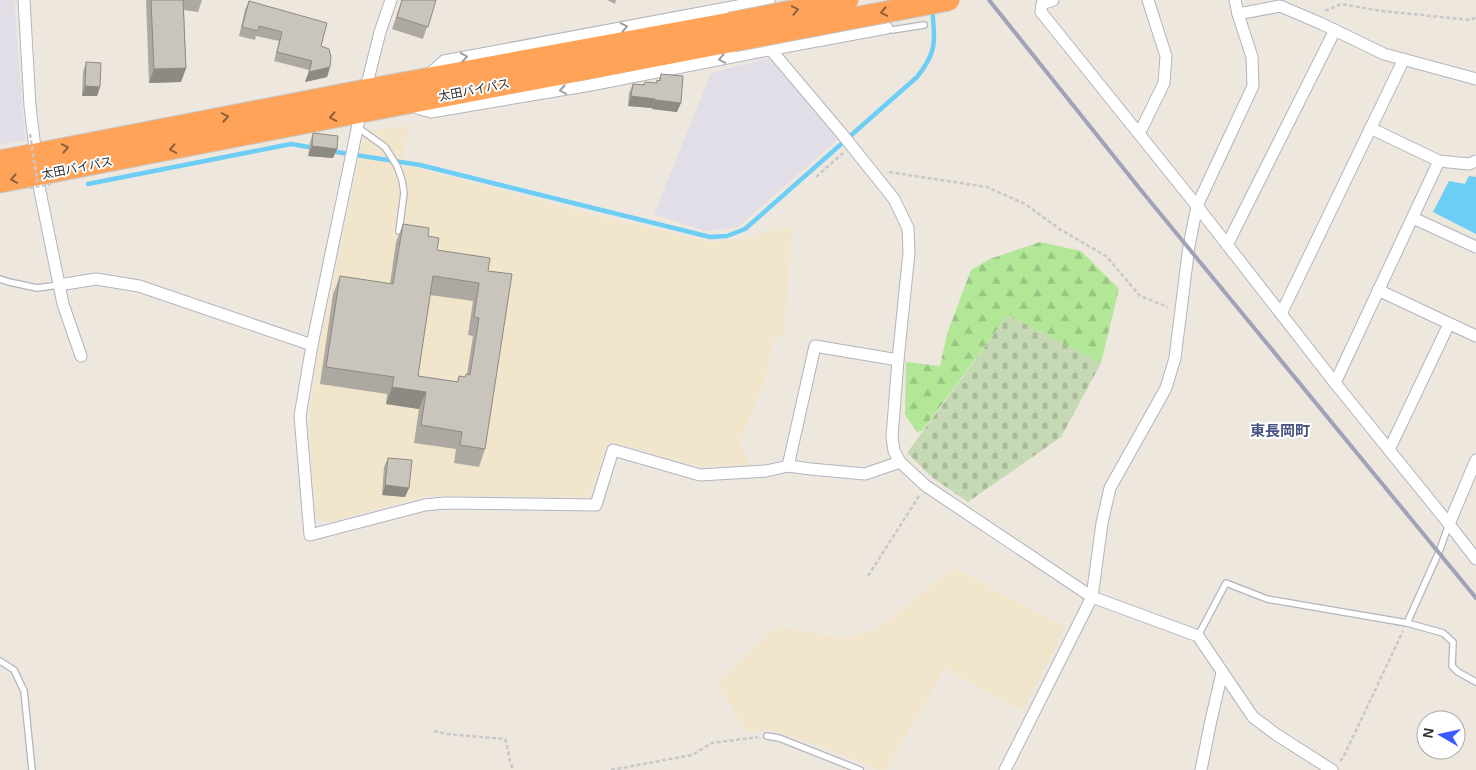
<svg xmlns="http://www.w3.org/2000/svg" width="1476" height="770" font-family="Helvetica,'Noto Sans JP',sans-serif">
	<style>
		.industrial { fill: #e1dee7 }
		.education { fill: #f1e5cc }
		.forest { fill: url(#forest-firs) }
		.cemetery { fill: url(#cemetery-stones) }
		.water { fill: #6ccef5 }
		.lines { fill: none; stroke-linecap: round; stroke-linejoin: round }
		.stream { stroke: #6ccef5; stroke-width: 4.5 }
		.lane-casing { stroke: #b2b4c0; stroke-width: 8 }
		.street-casing { stroke: #b2b4c0; stroke-width: 13 }
		.highway-casing { stroke: #c8c8c8; stroke-width: 23 }
		.path { stroke: #c8c8c8; stroke-width: 2.5; stroke-dasharray: 4 2.5; stroke-linecap: butt }
		.lane { stroke: #fff; stroke-width: 5.5 }
		.street { stroke: #fff; stroke-width: 11 }
		.highway { stroke: #ffa358; stroke-width: 21 }
		.rail { stroke: #a0a3b7; stroke-width: 4 }
		.highway-bridge-casing { stroke: #c8c8c8; stroke-width: 23; stroke-linecap: butt }
		.path-bridge { stroke: #c8c8c8; stroke-width: 2.5; stroke-dasharray: 4 2.5; stroke-linecap: butt }
		.highway-bridge { stroke: #ffa358; stroke-width: 21 }
		.wall { fill: #ada9a2; fill-rule: evenodd }
		.shaded-wall { fill: #8d8a84 }
		.building { fill: #c9c5bc; stroke: #8d8a84; fill-rule: evenodd }
		.oneway { stroke: #8b6240 }
		.oneway2 { stroke: #a0a0a0 }
		.labels { text-anchor: middle; dominant-baseline: central; stroke-width: 4; stroke-linejoin: round; paint-order: stroke }
		.street-label { font-size: 12px; fill: #2c2c2c; stroke: #fff }
		.quarter-label { font-size: 15px; font-weight: bold; fill: #495280; stroke: #fff }
	</style>
	<defs>
		<pattern id="forest-firs" width="22" height="20" patternUnits="userSpaceOnUse" patternTransform="scale(1.25)"><rect width="22" height="20" fill="#b1e797"/><path d="M5 1l3.5 6h-7zM16 11l3.5 6h-7z" fill="#98c682"/></pattern>
		<pattern id="cemetery-stones" width="16" height="16" patternUnits="userSpaceOnUse" patternTransform="scale(1.25)"><rect width="16" height="16" fill="#c5d9b4"/><path d="M2 7V4a2 2 0 0 1 4 0v3zM10 15v-3a2 2 0 0 1 4 0v3z" fill="#a9ba9b"/></pattern>
	</defs>
	<rect width="100%" height="100%" fill="#eee7de"/>
	<!-- industrial -->
	<g class="industrial">
		<polygon points="0,0 14,0 25,140 0,144"/>
		<polygon points="769,58 786,72 839,138 738,227 705,231 654,214 711,73"/>
	</g>
	<!-- education -->
	<g class="education">
		<polygon points="409,125 401,166 417,168 607,218 711,242 739,239 792,226 784,336 775,334 764,384 740,441 749,465 701,467 608,441 588,497 424,496 326,523 315,516 309,419 319,346 365,132"/>
		<polygon points="954,568 1066,627 1024,707 1018,709 945,668 886,770 879,770 823,747 771,730 746,732 717,682 777,626 845,639 878,628"/>
	</g>
	<!-- forest -->
	<polygon class="forest" points="1040,242 1081,251 1119,289 1101,363 1008,315 922,431 917,432 905,415 906,362 940,366 947,334 971,270 990,259"/>
	<!-- cemetery -->
	<polygon class="cemetery" points="1008,315 1101,363 1061,437 968,502 933,478 907,453"/>
	<!-- water -->
	<polygon class="water" points="1469,176 1476,177 1476,234 1433,212 1449,181 1465,184"/>
	<g class="lines">
		<!-- stream -->
		<g class="stream">
			<path d="M330,151L420,165L710,237L727,236L745,229L917,77C938,51 935,40 932,8"/>
			<polyline points="88,184 291,144 315,148"/>
		</g>
		<!-- lane casing -->
		<g class="lane-casing">
			<g id="lane">
				<polyline points="887,28 892,30 924,25"/>
				<polyline points="357,127 385,147 397,166 402,180 404,193 399,231"/>
				<polyline points="0,279 9,282 37,288 59,285"/>
				<polyline points="1407,623 1439,552 1449,524"/>
				<polyline points="1198,636 1226,583 1267,599 1407,623 1443,633 1453,642 1452,666 1458,672 1476,682"/>
				<polyline points="0,661 14,670 24,691 32,770"/>
				<polyline points="767,736 779,738 860,770"/>
			</g>
		</g>
		<!-- street casing -->
		<g class="street-casing">
			<g id="street">
				<polyline points="24,0 30,106 40,191 63,304 81,356"/>
				<polyline points="752,0 756,3 766,44 842,134 894,199 908,228 909,252 898,360 892,437 894,451 900,462 926,486 1092,597 1198,636 1253,717 1277,735 1332,770"/>
				<polyline points="1053,0 1042,4 1041,12 1197,206 1335,383 1449,524 1476,559"/>
				<polyline points="1238,14 1280,6 1320,23 1384,54 1476,79"/>
				<polyline points="426,77 444,61 769,0"/>
				<polyline points="365,92 380,32 391,0"/>
				<polyline points="412,105 420,109 431,112 591,85 752,53 887,28"/>
				<polyline points="361,110 312,345 300,416 310,535 425,505 445,503 596,505 613,450 700,475 766,471 788,466 811,469 865,474 900,462"/>
				<polyline points="1370,128 1439,161 1469,164 1476,161"/>
				<polyline points="1139,134 1164,83 1166,56 1148,0"/>
				<polyline points="1413,218 1476,247"/>
				<polyline points="1227,245 1335,30"/>
				<polyline points="59,285 96,279 139,286 312,345"/>
				<polyline points="1378,290 1476,336"/>
				<polyline points="1281,314 1404,59"/>
				<polyline points="1335,383 1439,161"/>
				<polyline points="1389,450 1449,324"/>
				<polyline points="788,466 815,346 898,360"/>
				<polyline points="1449,524 1476,460"/>
				<polyline points="1005,770 1092,597 1102,523 1110,488 1166,388 1175,358 1189,246 1197,206 1253,86 1252,57 1238,14 1235,0"/>
				<polyline points="1201,770 1211,720 1222,673"/>
			</g>
		</g>
		<!-- highway casing -->
		<g class="highway-casing">
			<g id="highway">
				<polyline points="0,161 365,90 730,23"/>
				<polyline points="0,182 361,112 734,41"/>
			</g>
		</g>
		<!-- path -->
		<g class="path">
			<polyline points="1325,11 1341,4 1382,11 1471,20 1476,17"/>
			<polyline points="889,172 987,187 1025,204 1061,230 1106,256 1140,296 1168,307"/>
			<polyline points="816,177 843,153"/>
			<polyline points="868,576 919,496"/>
			<path d="M434,731L447,734L505,739C509,749 508,763 514,770"/>
			<polyline points="1340,761 1343,758 1403,631"/>
			<polyline points="611,770 692,755 712,743 758,737"/>
		</g>
		<!-- lane -->
		<use href="#lane" class="lane"/>
		<!-- street -->
		<use href="#street" class="street"/>
		<!-- highway -->
		<use href="#highway" class="highway"/>
		<!-- rail -->
		<polyline class="rail" points="989,0 1140,189 1476,598"/>
		<!-- highway-bridge casing -->
		<g class="highway-bridge-casing">
			<g id="highway-bridge">
				<polyline points="730,23 848,0"/>
				<polyline points="734,41 949,0"/>
			</g>
		</g>
		<!-- path-bridge -->
		<g class="path-bridge">
			<polyline points="30,134 38,186"/>
			<polyline points="29,188 51,184"/>
		</g>
		<!-- highway-bridge -->
		<use href="#highway-bridge" class="highway-bridge"/>
	</g>
	<!-- wall -->
	<g class="wall">
		<polygon points="146,0 202,0 198,12 184,10 186,68 181,82 149,83"/>
		<polygon points="402,0 436,0 423,39 392,29"/>
		<polygon points="607,0 616,0 615,4"/>
		<polygon points="249,1 321,46 330,67 327,77 305,82 309,70 274,61 279,41 256,36 255,40 239,36 245,10"/>
		<polygon points="86,62 100,87 97,96 82,96 83,72"/>
		<polygon points="661,74 677,112 652,109 652,108 628,106 629,93 633,84 643,85 645,82 656,83 657,80 659,80"/>
		<polygon points="313,133 337,149 333,158 308,156 310,142"/>
		<path d="M403,224L428,236L437,250L488,271L485,449L479,467L454,463L456,449L414,443L419,409L386,404L387,394L320,384L333,294L340,276L390,284L396,242ZM430,295L473,301L468,335L473,336L467,374H466L465,377L459,376L457,382L418,376Z"/>
		<polygon points="388,458 409,488 405,497 382,495 384,467"/>
	</g>
	<!-- shaded-wall -->
	<g class="shaded-wall">
		<polygon points="330,67 327,77 305,82 309,72"/>
		<polygon points="186,68 181,82 149,83 154,69"/>
		<polygon points="85,86 100,87 97,96 82,96"/>
		<polygon points="631,96 655,99 652,108 628,106"/>
		<polygon points="655,100 681,103 677,112 652,109"/>
		<polygon points="312,146 337,149 333,158 308,156"/>
		<polygon points="392,387 426,392 419,409 386,404"/>
		<polygon points="385,485 409,488 405,497 382,495"/>
	</g>
	<!-- building -->
	<g class="building">
		<polygon points="151,0 183,0 186,68 154,69"/>
		<polygon points="402,0 436,0 428,27 397,17"/>
		<polygon points="249,1 327,23 321,46 329,49 331,57 330,67 309,72 312,61 277,52 282,32 259,26 258,31 242,27"/>
		<polygon points="86,62 101,63 100,87 85,86"/>
		<polygon points="661,74 683,76 681,103 655,100 655,99 631,96 633,84 644,85 645,82 657,83 657,80 660,81"/>
		<polygon points="313,133 338,136 337,149 312,146"/>
		<path d="M403,224L429,228L428,236L439,238L437,250L490,258L488,271L512,274L485,449L460,445L462,432L421,425L426,392L392,387L394,377L326,367L340,276L393,284ZM433,276L479,283L474,317L479,318L470,375L466,374L465,377L459,376L458,382L418,376Z"/>
		<polygon points="388,458 412,460 409,488 385,485"/>
	</g>
	<!-- one-way arrows -->
	<defs><path id="oneway-chevron" d="M-2-3.5L2.5 0L-2 3.5" fill="none" stroke-width="1.6" stroke-linecap="round" stroke-linejoin="round" transform="scale(1.25)"/></defs>
	<g class="oneway">
		<use href="#oneway-chevron" transform="translate(795 10) rotate(-11)"/>
		<use href="#oneway-chevron" transform="translate(884 12) rotate(169)"/>
		<use href="#oneway-chevron" transform="translate(225 117) rotate(-11)"/>
		<use href="#oneway-chevron" transform="translate(333 117) rotate(169)"/>
		<use href="#oneway-chevron" transform="translate(65 148) rotate(-11)"/>
		<use href="#oneway-chevron" transform="translate(173 149) rotate(169)"/>
		<use href="#oneway-chevron" transform="translate(14 179) rotate(169)"/>
	</g>
	<g class="oneway2">
		<use href="#oneway-chevron" transform="translate(624 27) rotate(-11)"/>
		<use href="#oneway-chevron" transform="translate(464 57) rotate(-10)"/>
		<use href="#oneway-chevron" transform="translate(722 59) rotate(169)"/>
		<use href="#oneway-chevron" transform="translate(563 90) rotate(170)"/>
	</g>
	<g class="labels">
		<!-- street labels -->
		<g class="street-label">
			<text transform="translate(474 90) rotate(-11)">太田バイパス</text>
			<text transform="translate(77 168) rotate(-11)">太田バイパス</text>
		</g>
		<!-- quarter labels -->
		<g class="quarter-label">
			<text x="1280" y="430">東長岡町</text>
		</g>
	</g>
	<!-- north arrow -->
	<g transform="translate(1441 735) rotate(279)"><circle r="24" fill="#ffffff" stroke="#ababab"/>
	<path d="M0-4L9 19L0 12L-9 19Z" fill="#3a5bff"/>
	<text y="-8" font-size="14" font-weight="bold" text-anchor="middle" fill="#2c2c2c">N</text>
	</g>
</svg>
